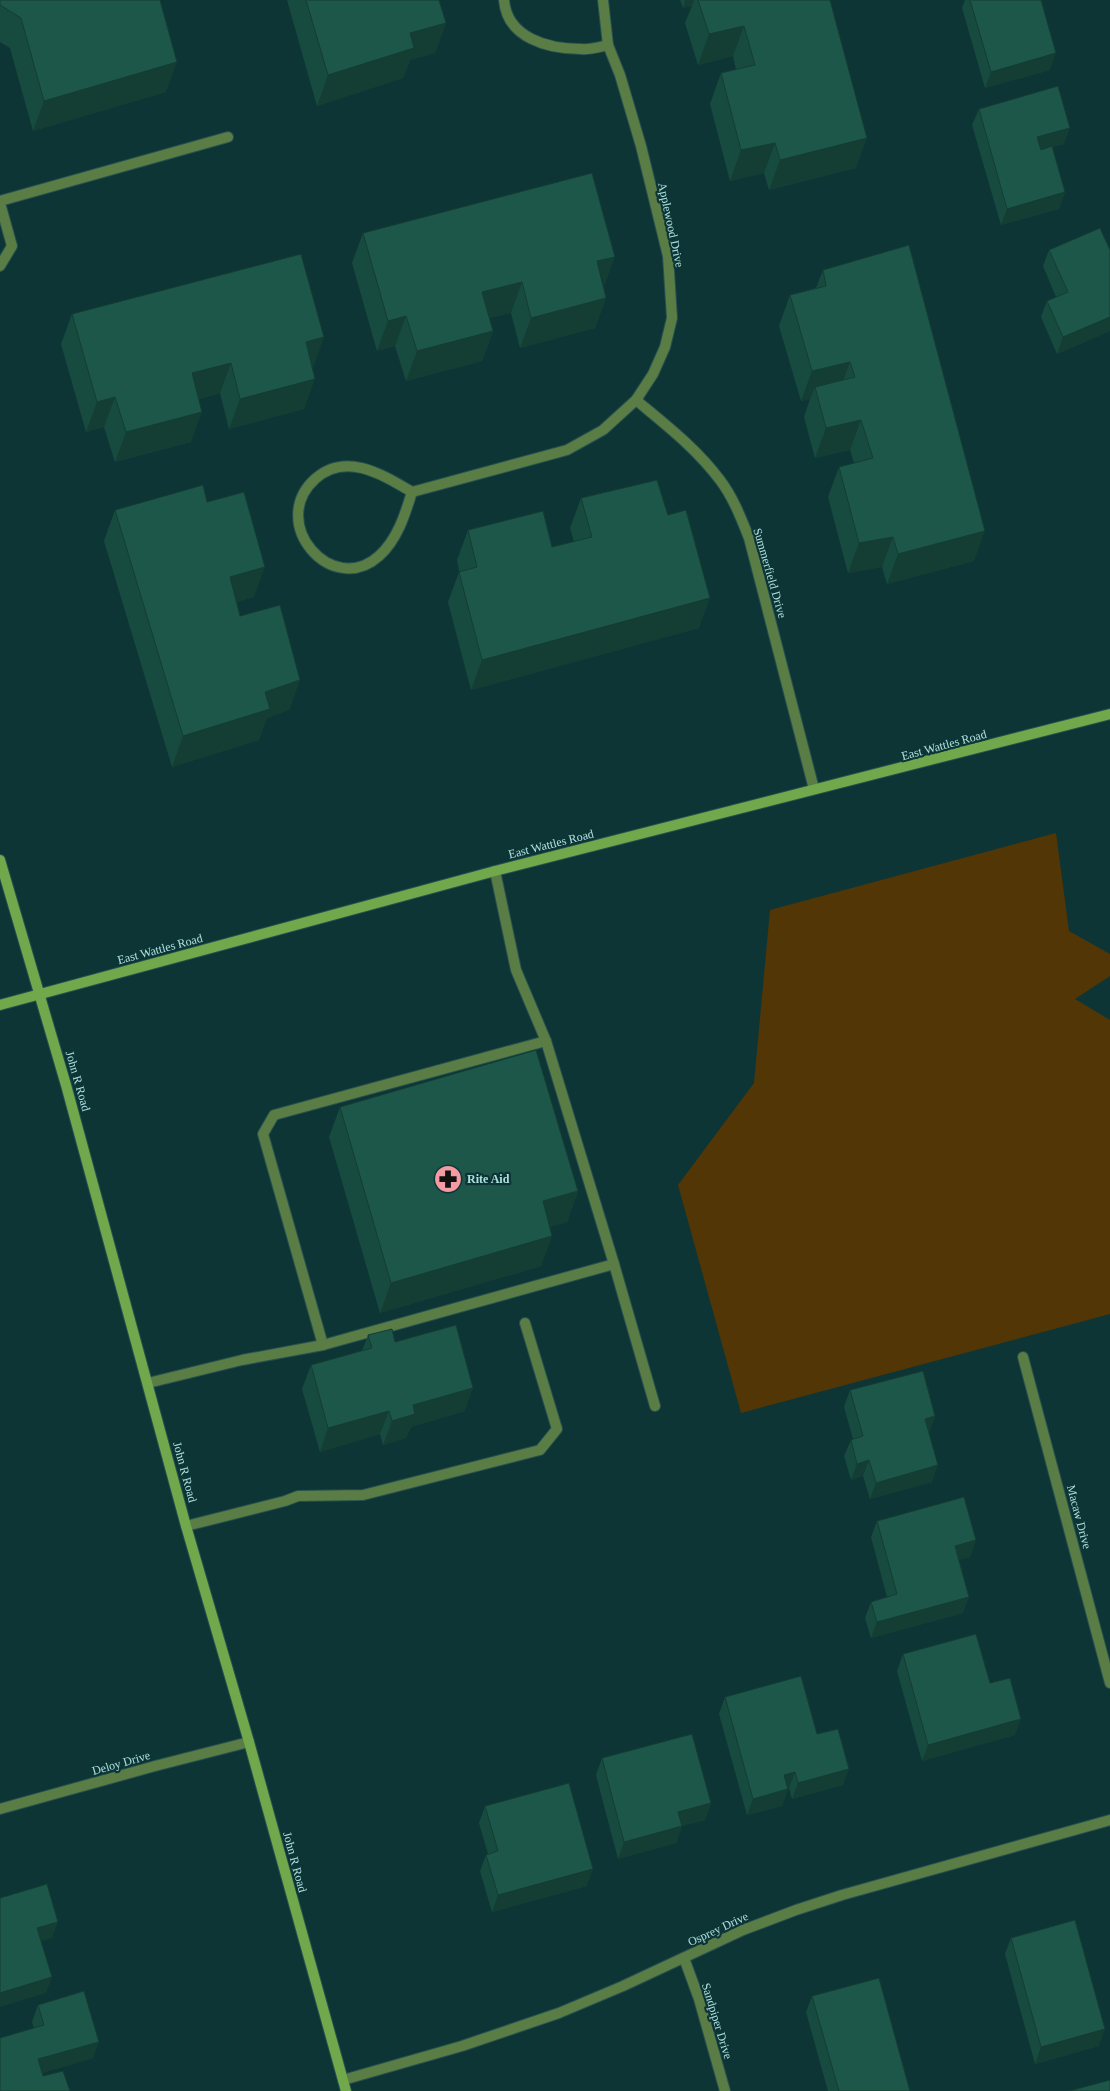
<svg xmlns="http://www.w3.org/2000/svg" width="1110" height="2091" font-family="'Times New Roman',serif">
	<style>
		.green { fill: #523605 }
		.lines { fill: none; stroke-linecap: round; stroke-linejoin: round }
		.lane-casing { stroke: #275150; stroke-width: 12 }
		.street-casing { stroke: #275150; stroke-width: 12 }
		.secondary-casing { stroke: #275150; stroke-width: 12 }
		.lane { stroke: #5a7c45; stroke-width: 10 }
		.street { stroke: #5a7c45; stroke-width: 10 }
		.secondary { stroke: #71a84c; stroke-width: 10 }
		.wall { fill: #184b3f }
		.shaded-wall { fill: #143d33 }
		.building { fill: #1c5749; stroke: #143d33 }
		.labels { text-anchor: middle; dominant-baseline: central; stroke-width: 4.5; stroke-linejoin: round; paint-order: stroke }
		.street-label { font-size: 12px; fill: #ade1e0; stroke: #0e3535 }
		.poi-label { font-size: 12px; font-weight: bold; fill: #ade1e0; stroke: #0e3535; text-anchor: start }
	</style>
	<rect width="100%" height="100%" fill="#0e3535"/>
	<!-- green -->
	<polygon class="green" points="1056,833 1069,931 1110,954 1110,976 1075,999 1110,1020 1110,1314 741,1413 678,1185 754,1083 770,910"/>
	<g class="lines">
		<!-- lane casing -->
		<g class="lane-casing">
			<g id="lane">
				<polyline points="0,201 228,137"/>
				<polyline points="0,203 12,246 0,266"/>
				<polyline points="614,1264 655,1406"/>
				<polyline points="323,1345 263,1134 274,1115 546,1041"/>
				<polyline points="148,1383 242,1360 323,1345 614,1264 546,1041 516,970 495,871"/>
				<polyline points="186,1526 285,1501 298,1496 363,1495 540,1450 557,1429 525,1323"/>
			</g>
		</g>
		<!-- street casing -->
		<g class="street-casing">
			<g id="street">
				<path d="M504,0C507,38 548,49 581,49C590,50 599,47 608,45"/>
				<path d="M636,400C666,425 696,448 720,480C733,497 741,518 749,538L814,789"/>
				<path d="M412,492C405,515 397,540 379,556C332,598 267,523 315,479C346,451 383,475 412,492L567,450L603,430L636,400L653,374L665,347L672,318L668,256L641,146L620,75L608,45L603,0"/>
				<polyline points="1023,1357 1110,1683"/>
				<polyline points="0,1809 155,1766 249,1742"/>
				<polyline points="684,1958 699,1999 725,2091"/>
				<polyline points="343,2080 462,2046 559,2013 623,1986 743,1930 796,1910 842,1895 1110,1820"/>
			</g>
		</g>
		<!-- secondary casing -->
		<g class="secondary-casing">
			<g id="secondary">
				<polyline points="0,860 66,1085 186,1526 249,1742 346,2091"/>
				<polyline points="0,1005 495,871 1110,714"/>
			</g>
		</g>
		<!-- lane -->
		<use href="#lane" class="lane"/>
		<!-- street -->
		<use href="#street" class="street"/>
		<!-- secondary -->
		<use href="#secondary" class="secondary"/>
	</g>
	<!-- wall -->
	<g class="wall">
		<polygon points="0,0 166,92 33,131 10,48 0,42"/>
		<polygon points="287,0 439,0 446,23 435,53 410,60 403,78 317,106"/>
		<polygon points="680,0 830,0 856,168 769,190 764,173 730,181 710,104 721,73 736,70 733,56 698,65 685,23 692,6 683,8"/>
		<polygon points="965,0 1041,0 1050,70 985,88 962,8"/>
		<polygon points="979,109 1064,144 1052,147 1065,192 1059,209 1001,225 972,125"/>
		<polygon points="363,233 604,287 606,298 595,328 520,348 511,313 489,318 493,331 482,361 406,381 395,346 377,351 352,263"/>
		<polygon points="1049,250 1110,250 1110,331 1057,354 1041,317 1047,301 1056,297 1043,266"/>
		<polygon points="823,270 974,561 887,584 882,567 848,573 828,497 839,467 854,463 850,450 815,458 804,417 810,399 801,401 779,326 790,295 816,288"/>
		<polygon points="72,314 313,368 304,409 229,429 220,393 199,399 191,442 115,462 104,427 86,432 61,344"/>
		<polygon points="581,498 699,628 471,690 448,602 459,572 459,571 457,560 468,530 552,547 574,542 570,528"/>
		<polygon points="115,510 254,597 237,602 240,616 300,680 289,710 267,718 259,740 172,767 104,541"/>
		<polygon points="340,1107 578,1191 567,1222 550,1227 552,1236 541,1266 380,1313 329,1137"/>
		<polygon points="368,1335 395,1342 465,1411 411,1427 406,1438 383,1445 380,1434 320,1452 302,1389 311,1365 362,1351"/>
		<polygon points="850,1390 935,1416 929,1433 932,1482 870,1499 863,1476 851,1480 844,1456 851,1440 853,1439 844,1407"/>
		<polygon points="877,1521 976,1540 970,1557 959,1560 963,1613 871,1638 865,1618 871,1602 887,1597 871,1537"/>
		<polygon points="903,1654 990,1683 1015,1735 922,1761 897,1671"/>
		<polygon points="725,1697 843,1785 792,1799 789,1788 788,1789 782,1806 747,1815 719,1714"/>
		<polygon points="602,1758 711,1803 705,1820 682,1826 676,1843 618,1859 596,1775"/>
		<polygon points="485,1806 587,1886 492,1912 480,1871 486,1855 488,1854 479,1823"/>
		<polygon points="1011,1938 1099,2046 1035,2064 1005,1954"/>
		<polygon points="812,1996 910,2091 828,2091 806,2012"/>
		<polygon points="38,2005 93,2058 42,2073 43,2076 0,2091 34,2028 32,2022"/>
	</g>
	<!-- shaded-wall -->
	<g class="shaded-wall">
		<polygon points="685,0 694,0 692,6 683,8"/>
		<polygon points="446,23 435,53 410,60 403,78 317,106 328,75 410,33"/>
		<polygon points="744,26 733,56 698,65 709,34"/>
		<polygon points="1056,53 1050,70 985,88 991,72"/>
		<polygon points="177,62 166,92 33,131 44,101"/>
		<polygon points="1070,128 1064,144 1031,154 1037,137"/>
		<polygon points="867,138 856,168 769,190 780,160"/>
		<polygon points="775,143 764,173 730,181 741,150"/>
		<polygon points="1065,192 1059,209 1001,225 1007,209"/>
		<polygon points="615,257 604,287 597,261"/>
		<polygon points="522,282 511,313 471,322 482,292"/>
		<polygon points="606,298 595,328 520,348 531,318"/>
		<polygon points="406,316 395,346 377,351 388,321"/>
		<polygon points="1110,317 1110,331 1057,354 1063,337"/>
		<polygon points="493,331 482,361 406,381 417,351"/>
		<polygon points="324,337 313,368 295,372 306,342"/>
		<polygon points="850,362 839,392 815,387 810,399 801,401 812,371"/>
		<polygon points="231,363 220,393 181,403 192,373"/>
		<polygon points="315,379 304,409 229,429 240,399"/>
		<polygon points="115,397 104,427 86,432 97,402"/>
		<polygon points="202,412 191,442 115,462 126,432"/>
		<polygon points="861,420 850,450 815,458 826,428"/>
		<polygon points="985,531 974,561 887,584 898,554"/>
		<polygon points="893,537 882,567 848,573 859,543"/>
		<polygon points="265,567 254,597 219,607 230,577"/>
		<polygon points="710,598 699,628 471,690 482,660"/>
		<polygon points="300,680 289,710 267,718 259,740 172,767 183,736 265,692"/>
		<polygon points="578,1191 567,1222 532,1232 543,1201"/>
		<polygon points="552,1236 541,1266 380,1313 391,1283"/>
		<polygon points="473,1388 465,1411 411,1427 406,1438 383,1445 392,1421 413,1405"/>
		<polygon points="389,1411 380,1434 320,1452 328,1428"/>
		<polygon points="935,1416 929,1433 919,1436 925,1419"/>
		<polygon points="869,1460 863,1476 851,1480 857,1464"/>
		<polygon points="938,1465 932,1482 870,1499 876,1483"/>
		<polygon points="976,1540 970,1557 949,1563 955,1546"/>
		<polygon points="969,1597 963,1613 871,1638 877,1622"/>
		<polygon points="1021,1719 1015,1735 922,1761 928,1745"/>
		<polygon points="849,1769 843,1785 792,1799 798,1783"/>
		<polygon points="795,1772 789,1788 778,1792 784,1775"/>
		<polygon points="788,1789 782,1806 747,1815 753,1799"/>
		<polygon points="711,1803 705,1820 672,1829 678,1812"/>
		<polygon points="682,1826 676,1843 618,1859 624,1842"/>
		<polygon points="593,1869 587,1886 492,1912 498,1895"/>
		<polygon points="58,1922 52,1938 31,1944 37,1928"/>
		<polygon points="52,1977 46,1993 0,2007 0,1993"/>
		<polygon points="1105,2029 1099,2046 1035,2064 1041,2047"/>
		<polygon points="99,2042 93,2058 32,2076 38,2059"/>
	</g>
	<!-- building -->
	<g class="building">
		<polygon points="0,0 160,0 177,62 44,101 21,18 0,5"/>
		<polygon points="306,0 439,0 446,23 410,33 414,48 328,75"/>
		<polygon points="698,0 830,0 867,138 780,160 775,143 741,150 721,73 755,65 744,26 709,34"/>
		<polygon points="970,0 1041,0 1056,53 991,72"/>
		<polygon points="1058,86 1070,128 1037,137 1041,150 1052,146 1065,192 1007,209 979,109"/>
		<polygon points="592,173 615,257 597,261 606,298 531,318 522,282 482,292 493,331 417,351 406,316 388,321 363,233"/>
		<polygon points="1100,228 1110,250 1110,317 1063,337 1047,301 1068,292 1049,250"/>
		<polygon points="909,245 985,531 898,554 893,537 859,543 839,467 873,458 861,420 826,428 815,387 855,377 850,362 812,371 790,295 826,286 823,270"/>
		<polygon points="301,254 324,337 306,342 315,379 240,399 231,363 192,373 202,412 126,432 115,397 97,402 72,314"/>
		<polygon points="657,480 668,515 686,510 710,598 482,660 459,572 477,567 468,530 543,511 552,547 592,537 581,498"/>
		<polygon points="203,485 207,502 244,492 265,567 230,577 240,616 280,605 300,680 265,692 270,709 183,736 115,510"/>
		<polygon points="536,1050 578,1191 543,1201 552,1236 391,1283 340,1107"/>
		<polygon points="456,1325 473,1388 413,1405 415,1414 392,1421 389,1411 328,1428 311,1365 372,1348 368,1335 392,1329 395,1342"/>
		<polygon points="923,1371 935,1416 925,1419 938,1465 876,1483 869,1460 857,1464 851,1440 863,1436 850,1390"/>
		<polygon points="964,1497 976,1540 955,1546 969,1597 877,1622 871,1602 897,1594 877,1521"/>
		<polygon points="976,1634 990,1683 1010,1678 1021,1719 928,1745 903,1654"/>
		<polygon points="801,1676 817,1734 838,1729 849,1769 798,1783 795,1772 784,1775 788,1789 753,1799 725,1697"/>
		<polygon points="692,1734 711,1803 678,1812 682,1826 624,1842 602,1758"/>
		<polygon points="569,1783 593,1869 498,1895 486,1855 498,1851 485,1806"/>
		<polygon points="47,1884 58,1922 37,1928 52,1977 0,1993 0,1898"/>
		<polygon points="1075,1920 1105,2029 1041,2047 1011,1938"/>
		<polygon points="879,1978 910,2091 839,2091 812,1996"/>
		<polygon points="84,1991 99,2042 38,2059 43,2076 63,2071 70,2091 0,2091 0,2038 44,2025 38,2005"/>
		<polygon points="1110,2080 1110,2091 1069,2091"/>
	</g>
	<!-- icons -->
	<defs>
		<g id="pharmacy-disc" transform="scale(1.4375)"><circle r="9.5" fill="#f49aa2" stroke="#0e3535"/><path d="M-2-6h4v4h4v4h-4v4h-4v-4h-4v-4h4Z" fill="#111"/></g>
	</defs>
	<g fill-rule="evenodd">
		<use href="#pharmacy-disc" x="448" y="1179"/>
	</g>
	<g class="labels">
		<!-- street labels -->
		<g class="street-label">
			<text transform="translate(671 225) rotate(78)">Applewood Drive</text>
			<text transform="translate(770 573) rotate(74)">Summerfield Drive</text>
			<text transform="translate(944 745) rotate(-15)">East Wattles Road</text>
			<text transform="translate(551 844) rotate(-14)">East Wattles Road</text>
			<text transform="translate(160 949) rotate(-15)">East Wattles Road</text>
			<text transform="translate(78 1081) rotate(74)">John R Road</text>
			<text transform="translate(185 1472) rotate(75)">John R Road</text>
			<text transform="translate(1079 1517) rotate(75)">Macaw Drive</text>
			<text transform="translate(121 1763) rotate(-16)">Deloy Drive</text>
			<text transform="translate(295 1862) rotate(75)">John R Road</text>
			<text transform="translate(718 1929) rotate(-25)">Osprey Drive</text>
			<text transform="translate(717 2021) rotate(73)">Sandpiper Drive</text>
		</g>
		<!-- poi labels -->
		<g class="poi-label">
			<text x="467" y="1179">Rite Aid</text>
		</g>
	</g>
</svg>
